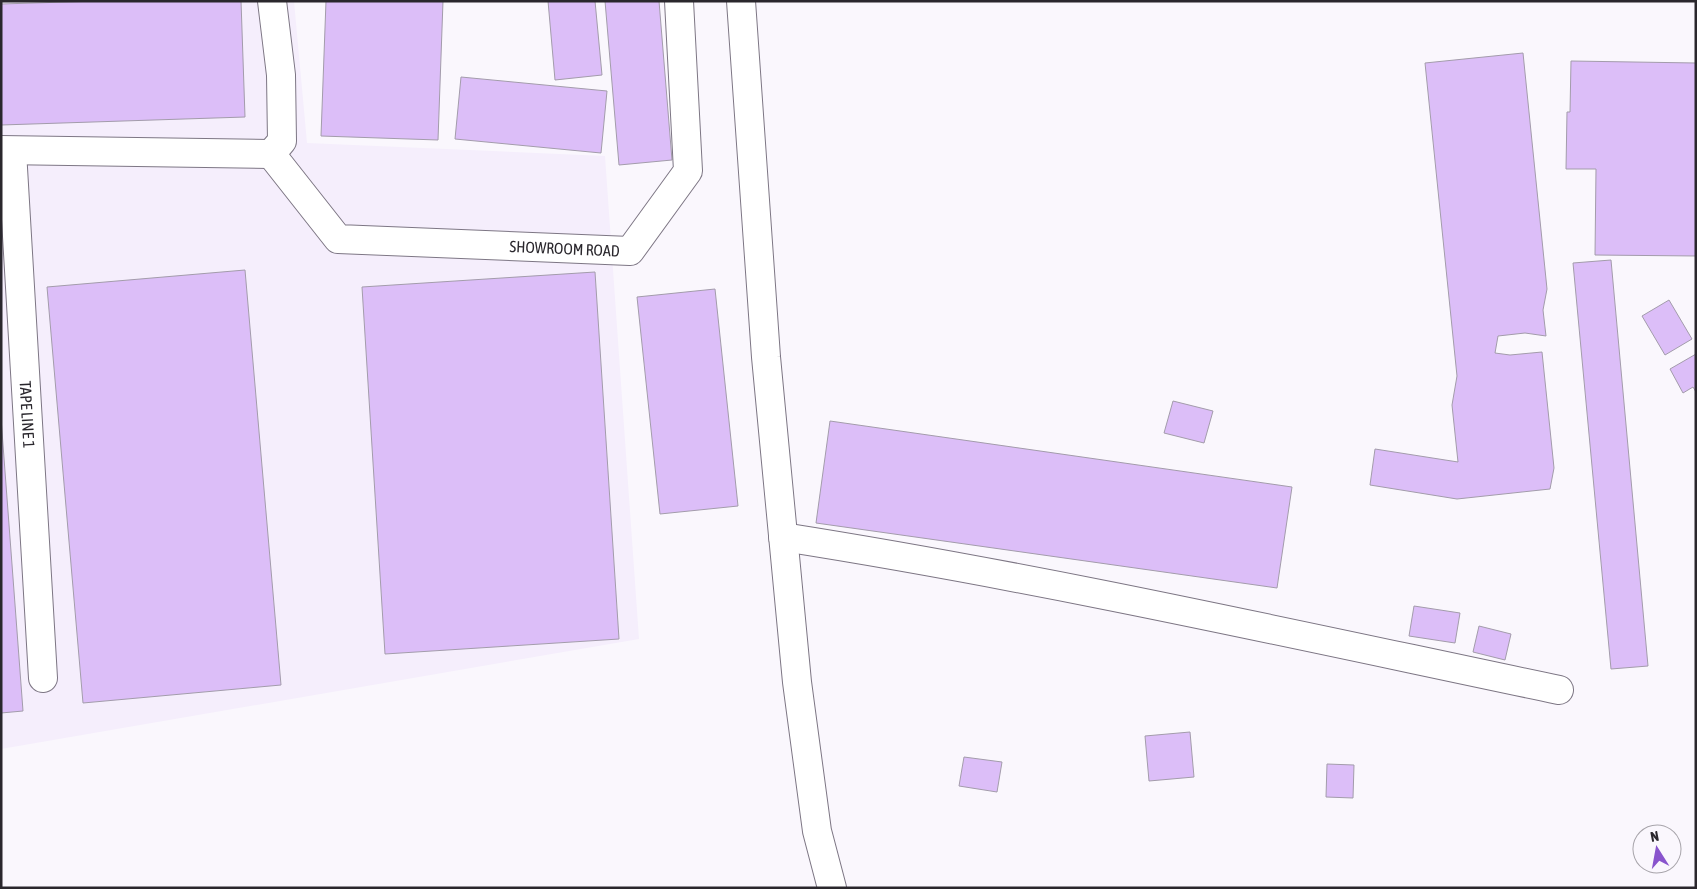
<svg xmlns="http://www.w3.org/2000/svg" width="1697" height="889" font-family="'Asap Condensed',sans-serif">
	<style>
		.built { fill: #f5eefc }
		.building { fill: #dcbef8; stroke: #a39cab }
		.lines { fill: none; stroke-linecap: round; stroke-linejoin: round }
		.minor-casing { stroke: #7d7684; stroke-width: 30 }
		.minor { stroke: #fff; stroke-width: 28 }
		.labels { text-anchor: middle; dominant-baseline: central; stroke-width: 5; stroke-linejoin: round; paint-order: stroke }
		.street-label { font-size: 16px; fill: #2a272d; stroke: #faf7fd }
	</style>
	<rect width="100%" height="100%" fill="#faf7fd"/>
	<!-- built -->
	<polygon class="built" points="1,1 294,1 307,143 605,156 639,639 1,749"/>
	<!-- building -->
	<g class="building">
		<polygon points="98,1 241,1 245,117 1,125 1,4"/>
		<polygon points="326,1 443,1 438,140 321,136"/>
		<polygon points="548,1 595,1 602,75 555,80"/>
		<polygon points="605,1 659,1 672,160 619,165"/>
		<polygon points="1523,53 1547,289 1543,310 1546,336 1525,333 1498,336 1495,353 1510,355 1542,352 1554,468 1550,489 1457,499 1370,485 1375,449 1458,462 1452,405 1457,376 1425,63"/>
		<polygon points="1571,61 1696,63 1696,256 1595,255 1596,169 1566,169 1567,112 1570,112"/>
		<polygon points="461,77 607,91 601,153 455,139"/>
		<polygon points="1611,260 1648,666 1611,669 1573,263"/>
		<polygon points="245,270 281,685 83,703 47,287"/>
		<polygon points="595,272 619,639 385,654 362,287"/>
		<polygon points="715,289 738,506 660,514 637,297"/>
		<polygon points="1669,300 1692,339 1665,355 1642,316"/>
		<polygon points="1696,354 1696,392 1693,387 1683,393 1670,369"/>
		<polygon points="1173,401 1213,411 1204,443 1164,433"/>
		<polygon points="1,418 23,711 1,713"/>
		<polygon points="830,421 1292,487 1277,588 816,523"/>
		<polygon points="1414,606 1460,613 1455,643 1409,636"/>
		<polygon points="1479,626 1511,634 1505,660 1473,652"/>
		<polygon points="1190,732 1194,777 1149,781 1145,736"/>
		<polygon points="964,757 1002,762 997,792 959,786"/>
		<polygon points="1327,764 1354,765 1353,798 1326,797"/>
	</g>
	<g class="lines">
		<!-- minor casing -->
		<g class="minor-casing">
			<g id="minor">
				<polyline points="741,1 766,357 797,682 817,831 832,888"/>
				<polyline points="1,150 271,154"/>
				<path id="s1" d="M12,151L43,678"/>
				<path id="s2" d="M271,154L338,239L630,251L688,171L679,1"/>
				<polyline points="271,154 282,141 281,75 272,1"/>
				<path d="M783,537C1044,578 1301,636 1559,690"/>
			</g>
		</g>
		<!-- minor -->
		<use href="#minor" class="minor"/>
	</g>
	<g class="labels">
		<!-- street labels -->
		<g class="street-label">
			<text stroke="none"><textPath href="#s2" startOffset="335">SHOWROOM ROAD</textPath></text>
			<text stroke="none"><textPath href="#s1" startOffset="264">TAPE LINE 1</textPath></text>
		</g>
	</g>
	<!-- border -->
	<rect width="1697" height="889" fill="none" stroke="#2a272d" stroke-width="5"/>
	<!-- north arrow -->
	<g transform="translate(1657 849) rotate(349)"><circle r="24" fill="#faf7fd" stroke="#a7a4aa"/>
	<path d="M0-4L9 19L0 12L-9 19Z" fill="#8954cd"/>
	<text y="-8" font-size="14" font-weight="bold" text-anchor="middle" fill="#2a272d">N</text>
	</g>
</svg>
